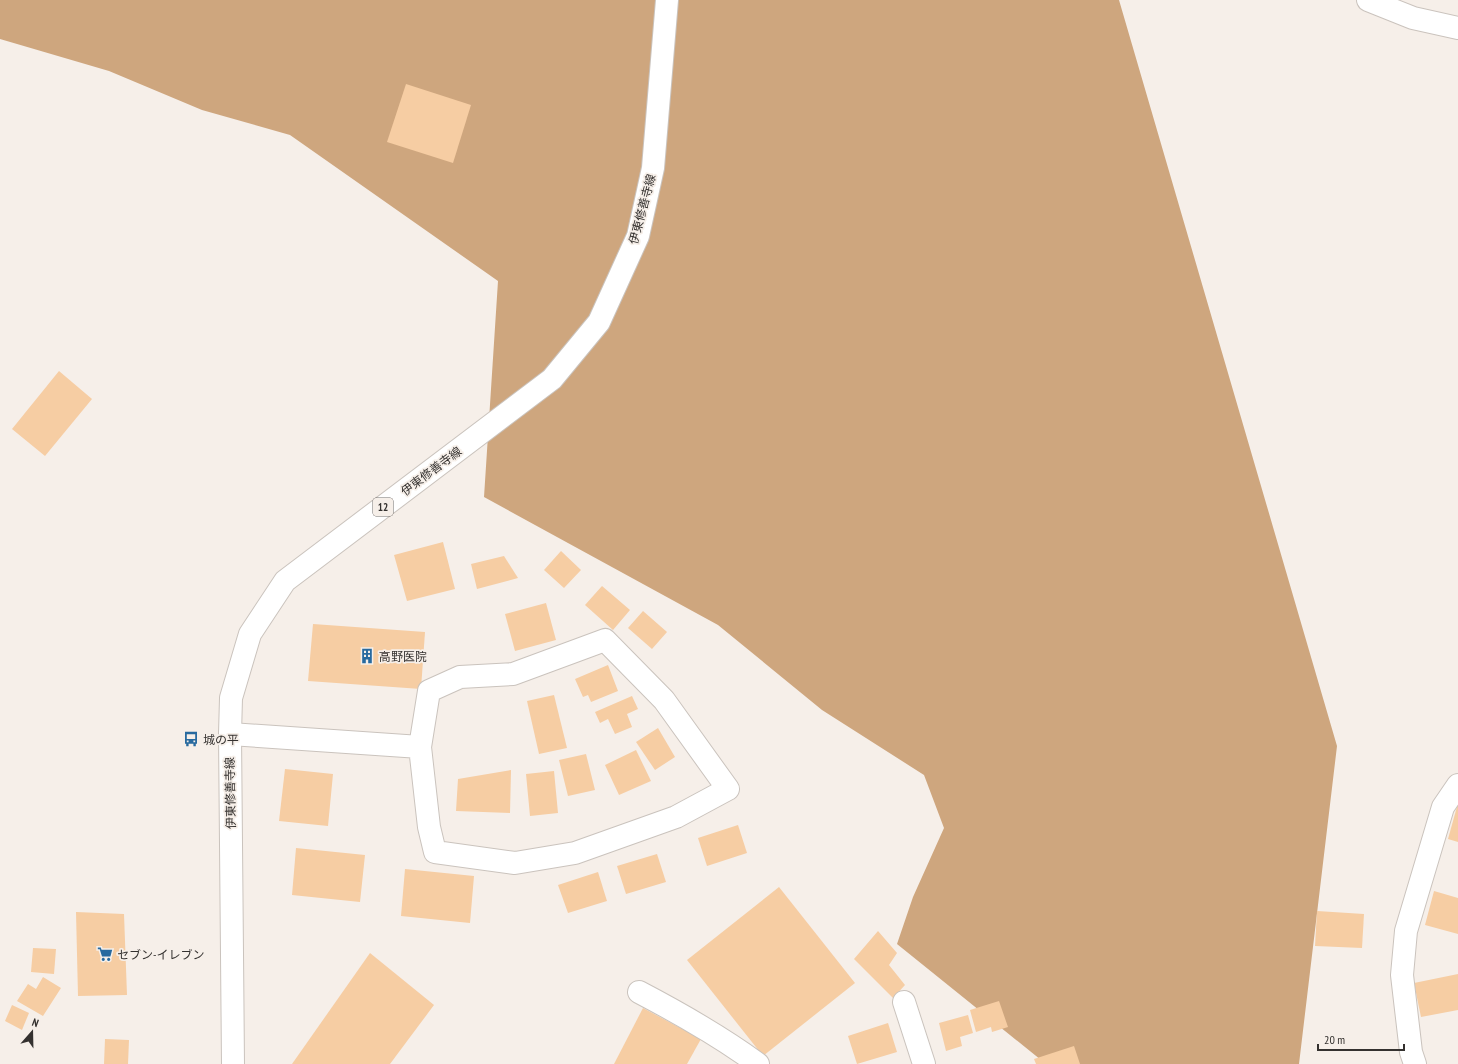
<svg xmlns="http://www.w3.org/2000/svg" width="1458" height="1064" font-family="'PT Sans Narrow','Noto Sans JP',sans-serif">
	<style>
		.forest { fill: #cea67e }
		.building { fill: #f6cda3 }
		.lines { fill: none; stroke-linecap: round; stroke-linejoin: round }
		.minor-casing { stroke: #cac3bd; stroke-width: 24 }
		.primary-casing { stroke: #cac3bd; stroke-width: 24 }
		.minor { stroke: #fff; stroke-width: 22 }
		.primary { stroke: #fff; stroke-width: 22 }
		.labels { text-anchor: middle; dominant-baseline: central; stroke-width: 3.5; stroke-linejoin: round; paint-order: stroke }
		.shield { fill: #f6efe9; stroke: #6e6a67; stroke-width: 1 }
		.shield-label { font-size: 11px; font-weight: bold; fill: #34312f }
		.street-label { font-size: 12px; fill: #34312f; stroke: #f6efe9 }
		.poi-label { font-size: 12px; fill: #34312f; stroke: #f6efe9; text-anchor: start }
	</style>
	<rect width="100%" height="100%" fill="#f6efe9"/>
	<!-- forest -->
	<polygon class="forest" points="0,0 1119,0 1337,746 1299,1064 1046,1064 897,944 913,897 944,828 924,775 822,710 718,625 484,497 498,281 290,135 202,110 109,71 0,39"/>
	<!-- building -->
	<g class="building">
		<polygon points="406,84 471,105 453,163 387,142"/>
		<polygon points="59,371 92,399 45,456 12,429"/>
		<polygon points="443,542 455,589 407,601 394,555"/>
		<polygon points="561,551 581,570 564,588 544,570"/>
		<polygon points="504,556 518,578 477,589 471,564"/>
		<polygon points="602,586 630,610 613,630 585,605"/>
		<polygon points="546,603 556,640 515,651 505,614"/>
		<polygon points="643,611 667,632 652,649 628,628"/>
		<polygon points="313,624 425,632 421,689 308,681"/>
		<polygon points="608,665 618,691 591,702 588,695 583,697 575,679"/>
		<polygon points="554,695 567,748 539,754 527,701"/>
		<polygon points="632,696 638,709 627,714 632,727 615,734 608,719 600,723 595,712"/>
		<polygon points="658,728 675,757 655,770 636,742"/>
		<polygon points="636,750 651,781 619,795 605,765"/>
		<polygon points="586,754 595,790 568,796 559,760"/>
		<polygon points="285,769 333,774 328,826 279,821"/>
		<polygon points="511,770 510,813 456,811 458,779"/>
		<polygon points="554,771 558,813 530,816 526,774"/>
		<polygon points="1458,803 1458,842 1448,839"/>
		<polygon points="738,825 747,853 707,866 698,838"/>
		<polygon points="296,848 365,855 360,902 292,895"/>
		<polygon points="657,854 666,882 626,894 617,866"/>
		<polygon points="405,869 474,876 470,923 401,916"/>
		<polygon points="598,872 607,901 568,913 558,885"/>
		<polygon points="779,887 855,983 763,1056 687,960"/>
		<polygon points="1434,891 1458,898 1458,934 1425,925"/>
		<polygon points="1317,911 1364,914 1362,948 1315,946"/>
		<polygon points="76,912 124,914 127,995 78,996"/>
		<polygon points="878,931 897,953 889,965 905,985 893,998 854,959"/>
		<polygon points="33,948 56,949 54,974 31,972"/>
		<polygon points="370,953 434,1005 390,1064 292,1064"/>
		<polygon points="1458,974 1458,1010 1421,1017 1414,983"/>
		<polygon points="43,977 61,988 43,1016 17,1001 28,984 36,989"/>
		<polygon points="999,1001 1008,1027 992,1032 991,1027 976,1032 970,1010"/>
		<polygon points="12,1005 29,1013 22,1030 5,1021"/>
		<polygon points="643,1008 701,1039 687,1064 614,1064"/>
		<polygon points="968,1015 973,1033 960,1037 962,1046 946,1051 939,1023"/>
		<polygon points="888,1023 897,1052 857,1064 848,1036"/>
		<polygon points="105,1039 129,1040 128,1064 104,1064"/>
		<polygon points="1074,1046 1080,1064 1036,1064 1034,1059"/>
	</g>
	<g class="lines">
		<!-- minor casing -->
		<g class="minor-casing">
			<g id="minor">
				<polyline points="1368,0 1413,18 1458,28"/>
				<polyline points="230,734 420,747 429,691 460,677 513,674 605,640 664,700 728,789 676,817 575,853 515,863 435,852 429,827 420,747"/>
				<path d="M639,992C681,1014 720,1036 758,1064"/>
				<polyline points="904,1002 924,1064"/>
				<polyline points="1415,1064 1411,1052 1402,975 1406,931 1443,807 1458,785"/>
			</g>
		</g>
		<!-- primary casing -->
		<g class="primary-casing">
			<polyline id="primary" points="233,1064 230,734 231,698 250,634 285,581 552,379 599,322 638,236 653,168 667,0"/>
		</g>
		<!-- minor -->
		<use href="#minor" class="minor"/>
		<!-- primary -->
		<use href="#primary" class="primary"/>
	</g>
	<!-- icons -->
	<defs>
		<g id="building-bare" transform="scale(1.2)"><path d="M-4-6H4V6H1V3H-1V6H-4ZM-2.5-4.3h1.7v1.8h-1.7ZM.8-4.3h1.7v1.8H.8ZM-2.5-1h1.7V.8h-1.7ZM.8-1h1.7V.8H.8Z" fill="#286a9f" stroke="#f6efe9" stroke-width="2.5" paint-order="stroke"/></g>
		<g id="bus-bare" transform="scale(1.2)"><path d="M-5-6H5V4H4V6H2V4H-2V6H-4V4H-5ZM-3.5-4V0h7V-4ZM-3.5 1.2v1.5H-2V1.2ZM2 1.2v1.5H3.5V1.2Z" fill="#286a9f" stroke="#f6efe9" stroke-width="2.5" paint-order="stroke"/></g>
		<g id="supermarket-bare" transform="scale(1.2)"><path d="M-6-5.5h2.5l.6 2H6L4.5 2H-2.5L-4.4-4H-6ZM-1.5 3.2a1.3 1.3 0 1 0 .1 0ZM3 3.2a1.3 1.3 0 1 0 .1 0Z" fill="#286a9f" stroke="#f6efe9" stroke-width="2.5" paint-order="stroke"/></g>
	</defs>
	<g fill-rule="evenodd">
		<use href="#building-bare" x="367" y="656"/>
		<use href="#bus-bare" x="191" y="739"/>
		<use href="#supermarket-bare" x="105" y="954"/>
	</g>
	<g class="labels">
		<!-- shield labels -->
		<rect class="shield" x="373" y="498" width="20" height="18" rx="3"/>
		<g class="shield-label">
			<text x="383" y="507">12</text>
		</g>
		<!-- street labels -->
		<g class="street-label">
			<text transform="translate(642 209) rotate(-75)">伊東修善寺線</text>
			<text transform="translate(431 471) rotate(-37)">伊東修善寺線</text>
			<text transform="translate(230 793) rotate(-91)">伊東修善寺線</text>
		</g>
		<!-- poi labels -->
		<g class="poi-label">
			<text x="379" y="656">高野医院</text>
			<text x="203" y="739">城の平</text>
			<text x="117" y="954">セブン-イレブン</text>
		</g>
	</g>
	<!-- north arrow -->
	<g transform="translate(32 1032) rotate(20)" stroke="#f6efe9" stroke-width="3" paint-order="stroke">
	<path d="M0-3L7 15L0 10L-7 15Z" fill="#34312f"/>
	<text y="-6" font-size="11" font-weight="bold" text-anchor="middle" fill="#34312f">N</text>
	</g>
	<!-- scale -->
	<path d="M1318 1044v6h86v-6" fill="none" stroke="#34312f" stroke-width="2"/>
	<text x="1324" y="1044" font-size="12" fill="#34312f" stroke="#f6efe9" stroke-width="3" paint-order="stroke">20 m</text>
</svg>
